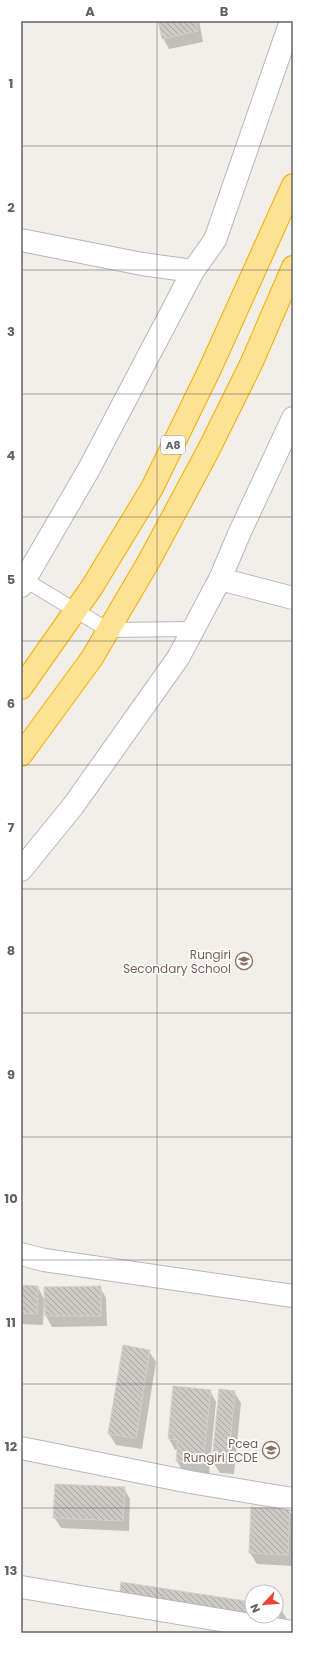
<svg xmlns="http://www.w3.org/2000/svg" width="314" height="1654" font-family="Poppins,sans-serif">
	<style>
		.shadow { fill: #0003 }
		.building { fill: url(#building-back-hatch); stroke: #d6d1c6 }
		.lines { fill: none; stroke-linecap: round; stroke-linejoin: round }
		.lane-casing { stroke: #b5b8bc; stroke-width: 16 }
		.street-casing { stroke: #b5b8bc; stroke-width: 24 }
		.highway-casing { stroke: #f9ab00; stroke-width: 24 }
		.lane { stroke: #fff; stroke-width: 14 }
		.street { stroke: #fff; stroke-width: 22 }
		.highway { stroke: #fde293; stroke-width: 22 }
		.grid { fill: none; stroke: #5f6368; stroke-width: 1; stroke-opacity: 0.55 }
		.labels { text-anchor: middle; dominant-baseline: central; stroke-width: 3.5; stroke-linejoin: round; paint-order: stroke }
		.shield { fill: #fff; stroke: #8f9295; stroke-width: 1 }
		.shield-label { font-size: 11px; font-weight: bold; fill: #5f6368 }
		.education-label { font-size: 12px; fill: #785e54; stroke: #fff; text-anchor: end }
		.neatline { fill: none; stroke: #5f6368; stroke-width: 1.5 }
		.grid-label { font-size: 13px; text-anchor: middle; font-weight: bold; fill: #5f6368 }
	</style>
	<defs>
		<pattern id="building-back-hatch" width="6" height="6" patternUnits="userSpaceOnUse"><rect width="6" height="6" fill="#cccac5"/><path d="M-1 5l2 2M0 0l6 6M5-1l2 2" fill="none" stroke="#a9a8a4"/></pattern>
	</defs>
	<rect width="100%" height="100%" fill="#f1efe8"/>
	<!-- shadow -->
	<g class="shadow">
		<polygon points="159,21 199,21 203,42 169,49 163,38"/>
		<polygon points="21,1286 38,1287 45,1301 100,1287 106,1298 107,1326 52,1327 46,1316 45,1304 44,1304 43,1325 21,1324"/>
		<polygon points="149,1351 156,1362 142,1449 116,1445 109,1434"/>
		<polygon points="174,1387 210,1391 216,1402 209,1475 183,1472 177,1461 178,1450 175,1450 169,1439"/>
		<polygon points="234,1392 241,1403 234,1474 220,1473 213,1462"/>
		<polygon points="124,1488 130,1499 129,1531 61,1528 54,1517"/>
		<polygon points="289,1510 293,1517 293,1566 257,1564 250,1553"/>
		<polygon points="252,1603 252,1616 276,1616 276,1607 280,1608 287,1619 284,1633 126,1610"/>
	</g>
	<!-- building -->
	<g class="building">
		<polygon points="158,21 196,21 198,31 162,39"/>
		<polygon points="21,1285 38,1286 37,1314 21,1313"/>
		<polygon points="101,1286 101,1316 45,1316 44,1287"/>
		<polygon points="123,1345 150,1350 136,1438 108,1434"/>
		<polygon points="173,1386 211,1390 203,1464 176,1461 178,1440 168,1439"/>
		<polygon points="219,1389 235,1391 228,1464 212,1462"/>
		<polygon points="55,1484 125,1487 123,1521 53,1518"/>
		<polygon points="251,1507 290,1509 288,1555 249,1553"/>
		<polygon points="121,1582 252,1602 252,1616 276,1616 276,1606 281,1607 278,1624 119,1599"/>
	</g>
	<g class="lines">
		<!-- lane casing -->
		<g class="lane-casing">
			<polyline id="lane" points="25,580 108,630 193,629"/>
		</g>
		<!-- street casing -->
		<g class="street-casing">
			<g id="street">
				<polyline points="21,240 142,264 193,271 215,240 291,21"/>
				<polyline points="220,579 293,598"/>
				<polyline points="21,586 89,469 193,271"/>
				<polyline points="21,870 73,806 178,658 220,579 239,534 293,418"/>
				<polyline points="21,1254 44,1260 293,1296"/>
				<polyline points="21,1448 190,1482 293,1499"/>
				<polyline points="21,1587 293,1632"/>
			</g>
		</g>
		<!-- highway casing -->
		<g class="highway-casing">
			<g id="highway">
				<polyline points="21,688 92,587 152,488 210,369 293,185"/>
				<polyline points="21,755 92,658 149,561 209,449 252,362 293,267"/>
			</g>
		</g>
		<!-- lane -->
		<use href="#lane" class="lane"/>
		<!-- street -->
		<use href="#street" class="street"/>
		<!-- highway -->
		<use href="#highway" class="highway"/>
	</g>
	<!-- grid -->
	<path class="grid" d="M157,21V1633M21,146H293M21,270H293M21,394H293M21,517H293M21,641H293M21,765H293M21,889H293M21,1013H293M21,1137H293M21,1260H293M21,1384H293M21,1508H293"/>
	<!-- icons -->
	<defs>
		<g id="school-ring" transform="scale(0.9)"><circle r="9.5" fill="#fff" stroke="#8d6e63" stroke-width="1.5"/><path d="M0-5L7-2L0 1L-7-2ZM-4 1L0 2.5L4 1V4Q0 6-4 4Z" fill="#8d6e63"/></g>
	</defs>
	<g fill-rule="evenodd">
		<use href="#school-ring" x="244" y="961"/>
		<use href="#school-ring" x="271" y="1450"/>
	</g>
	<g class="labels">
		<!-- shield labels -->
		<rect class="shield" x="161" y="436" width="24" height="18" rx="3"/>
		<g class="shield-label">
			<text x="173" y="445">A8</text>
		</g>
		<!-- education labels -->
		<g class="education-label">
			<text x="231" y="954">Rungiri<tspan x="231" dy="14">Secondary School</tspan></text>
			<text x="258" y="1443">Pcea<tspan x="258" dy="14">Rungiri ECDE</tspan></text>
		</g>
	</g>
	<!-- border -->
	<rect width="314" height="1654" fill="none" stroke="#ffffff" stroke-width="44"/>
	<!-- north arrow -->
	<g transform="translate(264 1604) rotate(244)"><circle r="19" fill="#ffffff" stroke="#bfc1c3"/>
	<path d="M0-3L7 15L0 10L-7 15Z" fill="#ea4335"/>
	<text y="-6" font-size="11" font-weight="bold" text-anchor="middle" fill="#5f6368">N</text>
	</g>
	<rect x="22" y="22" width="270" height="1610" class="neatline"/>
	<g class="grid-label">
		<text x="90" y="16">A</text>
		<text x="224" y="16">B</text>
		<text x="11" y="88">1</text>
		<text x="11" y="212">2</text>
		<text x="11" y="336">3</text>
		<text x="11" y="460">4</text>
		<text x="11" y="584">5</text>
		<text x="11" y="708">6</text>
		<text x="11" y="832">7</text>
		<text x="11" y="955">8</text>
		<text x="11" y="1079">9</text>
		<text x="11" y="1203">10</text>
		<text x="11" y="1327">11</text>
		<text x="11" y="1451">12</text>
		<text x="11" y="1575">13</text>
	</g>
</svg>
